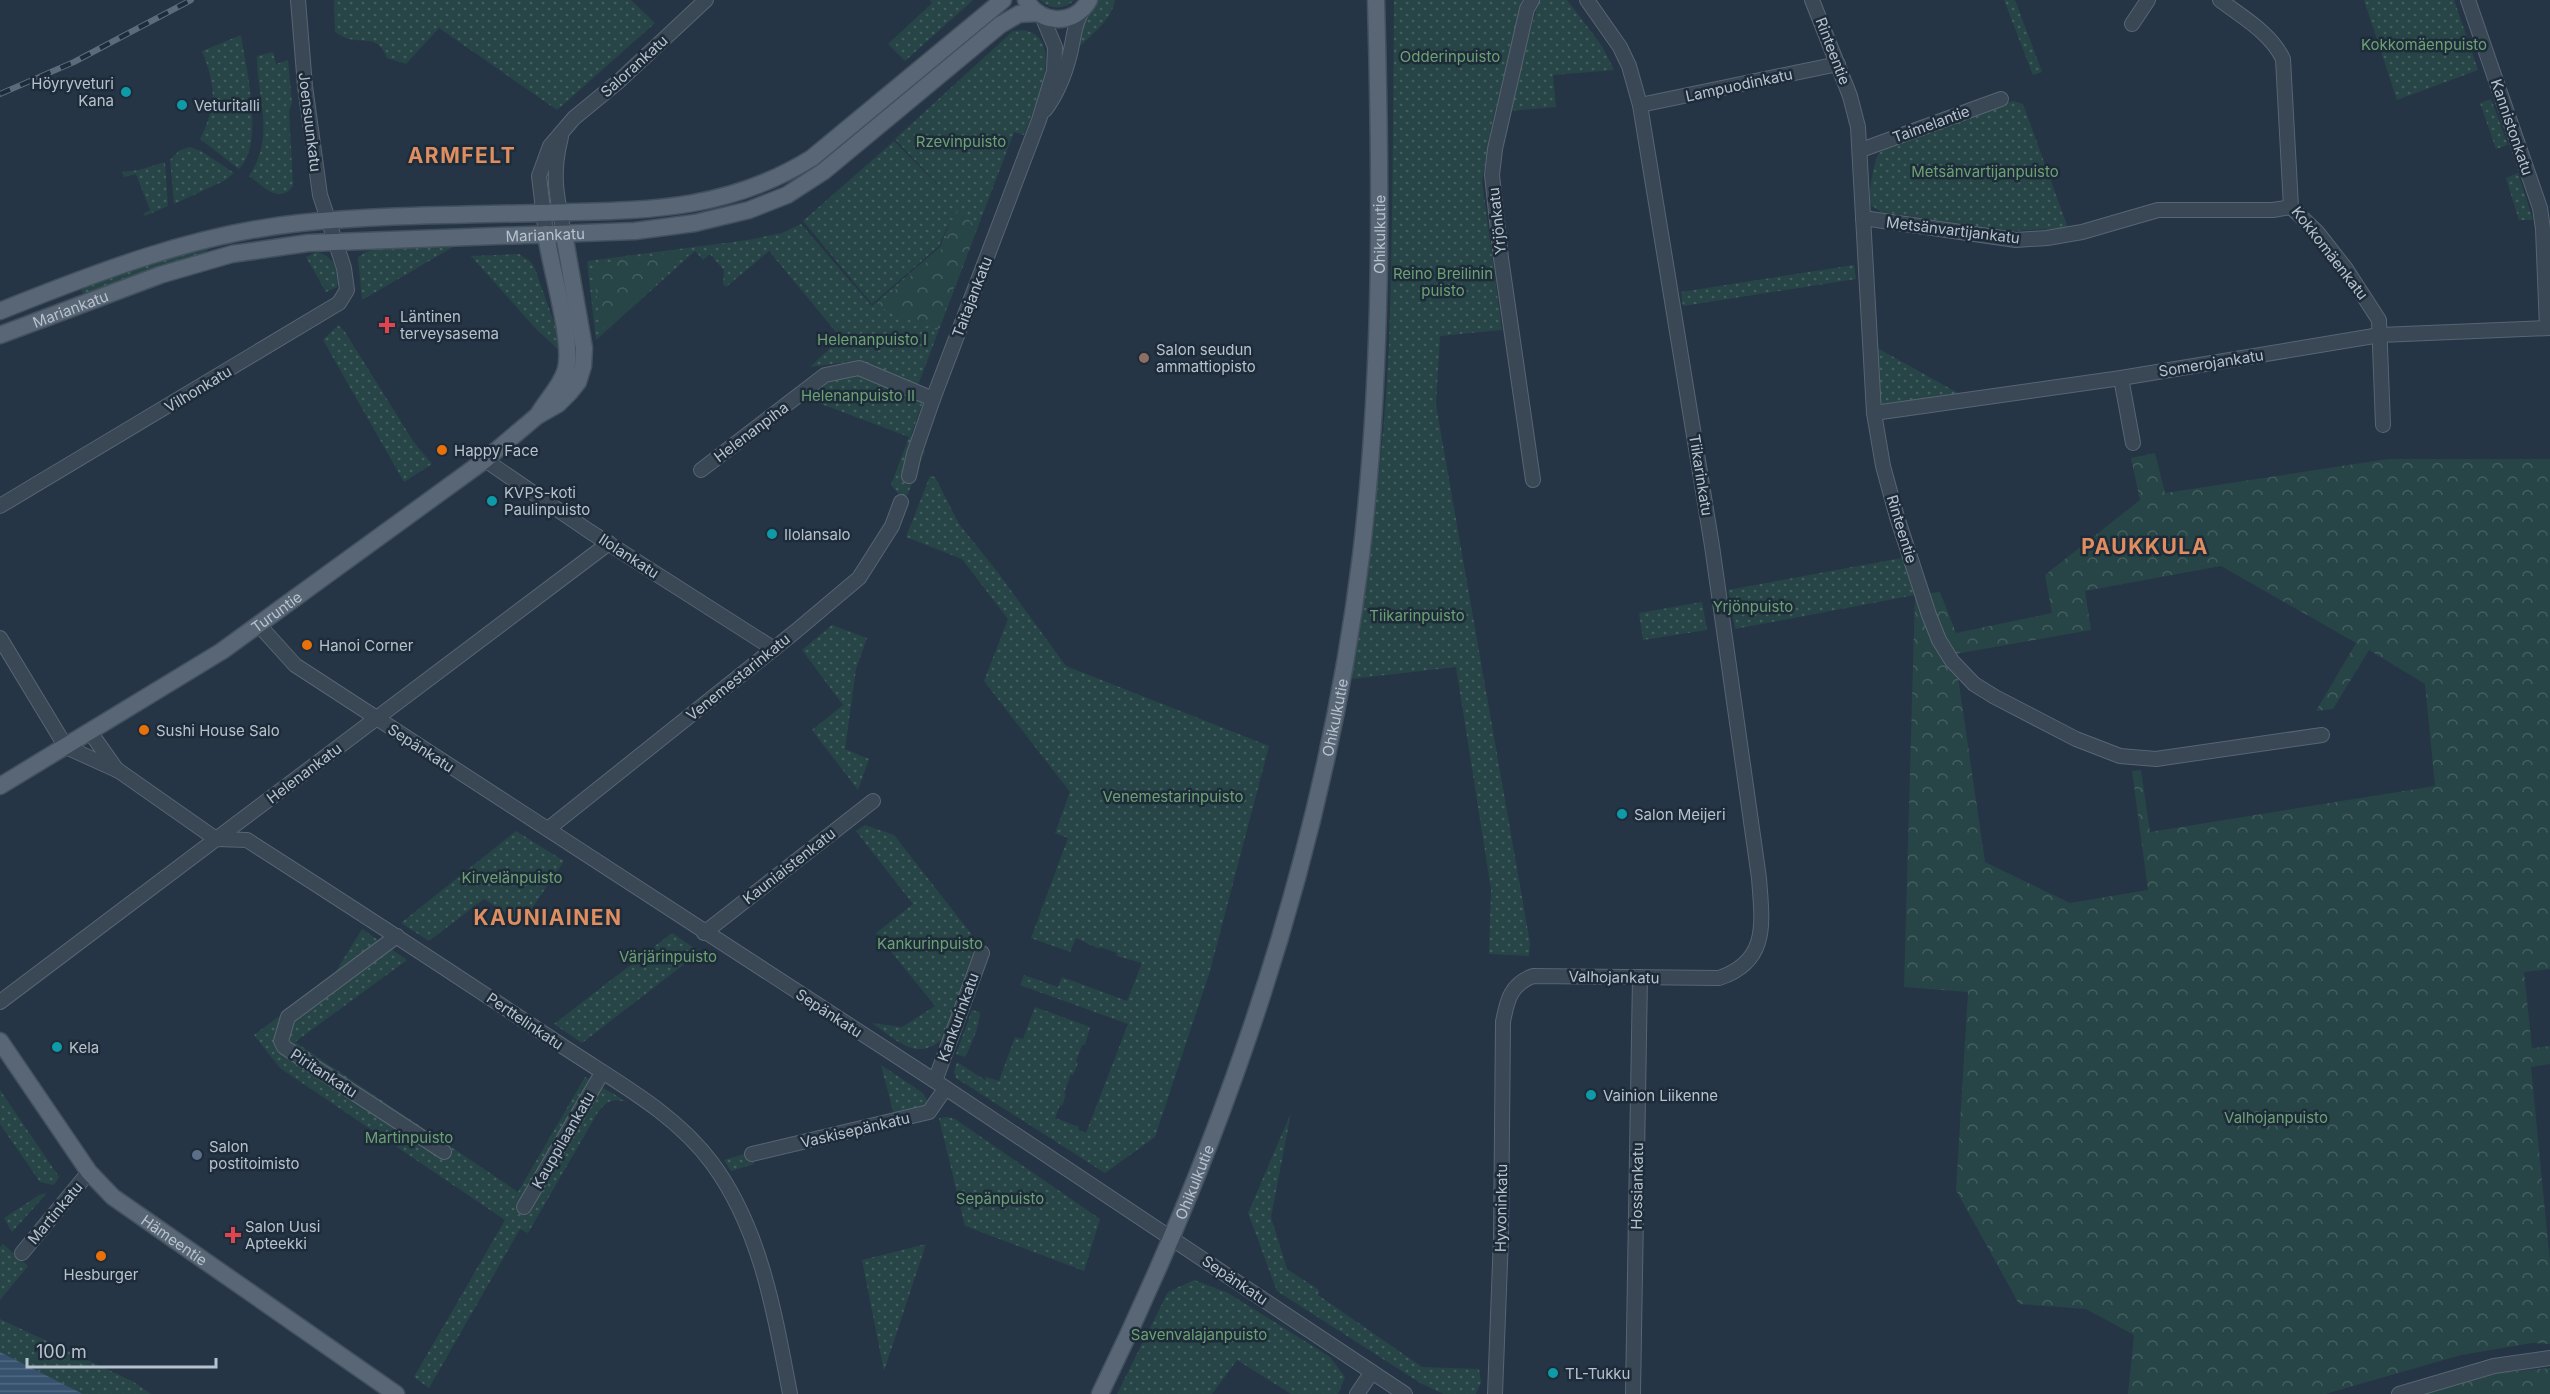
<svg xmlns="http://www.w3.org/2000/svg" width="2550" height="1394" font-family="Inter,sans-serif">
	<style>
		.grass { fill: url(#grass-dots) }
		.forest { fill: url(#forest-crowns) }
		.water { fill: url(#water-rules) }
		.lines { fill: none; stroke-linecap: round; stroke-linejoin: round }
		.minor-casing { stroke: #586572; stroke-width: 16 }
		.major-casing { stroke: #43505e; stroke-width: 19 }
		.minor { stroke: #3a4755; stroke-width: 14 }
		.major { stroke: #586675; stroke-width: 16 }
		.rail-casing { stroke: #5b6b7c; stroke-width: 6 }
		.rail { stroke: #1e2c3a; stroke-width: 4; stroke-dasharray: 11; stroke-linecap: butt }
		.culture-dot { fill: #0f9aa8; stroke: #1e2c3a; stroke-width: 2 }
		.health-dot { fill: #e0444e; stroke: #1e2c3a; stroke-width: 2 }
		.education-dot { fill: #8d6e63; stroke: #1e2c3a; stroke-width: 2 }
		.food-dot { fill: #e8710a; stroke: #1e2c3a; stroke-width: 2 }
		.service-dot { fill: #5c6f8a; stroke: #1e2c3a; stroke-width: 2 }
		.labels { text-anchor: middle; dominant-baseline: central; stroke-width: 5; stroke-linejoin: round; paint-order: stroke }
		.park-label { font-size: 15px; fill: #6ca174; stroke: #1e2c3a }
		.street-label { font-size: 15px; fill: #b7c2ce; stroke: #1e2c3a }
		.poi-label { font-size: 15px; fill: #b7c2ce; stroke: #1e2c3a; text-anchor: start }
		.district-label { font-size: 21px; font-weight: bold; letter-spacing: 1.5px; fill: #e08e60; stroke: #1e2c3a }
	</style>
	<defs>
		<pattern id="grass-dots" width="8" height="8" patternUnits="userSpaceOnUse" patternTransform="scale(1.5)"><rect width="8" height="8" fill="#274546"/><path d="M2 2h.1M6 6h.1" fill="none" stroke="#445e60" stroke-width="1.8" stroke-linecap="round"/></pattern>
		<pattern id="forest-crowns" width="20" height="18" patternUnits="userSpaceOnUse" patternTransform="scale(1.5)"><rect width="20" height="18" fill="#274546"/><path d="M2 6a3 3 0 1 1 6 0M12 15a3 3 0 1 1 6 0" fill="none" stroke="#445e60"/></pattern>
		<pattern id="water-rules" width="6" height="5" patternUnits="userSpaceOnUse" patternTransform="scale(1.5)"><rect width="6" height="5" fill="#37526e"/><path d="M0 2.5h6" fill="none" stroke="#526982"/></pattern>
	</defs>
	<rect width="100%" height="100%" fill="#253546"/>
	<!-- grass -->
	<g class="grass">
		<path d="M334,0H631L655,23L557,110L439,28L406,64L387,58C378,35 366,43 349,39C344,38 339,34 335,32Z"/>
		<polygon points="930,0 973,0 905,61 888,44 932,3"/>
		<path d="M1040,0H1075C1063,10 1051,10 1040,0Z"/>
		<path d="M1094,0H1115C1112,20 1091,35 1077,49L1079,23Z"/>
		<path d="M1394,0H1522L1491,128L1482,181L1502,330L1440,336L1436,405L1530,943L1529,956L1489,954L1491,889L1456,667L1351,679C1368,568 1384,457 1389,345C1393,230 1393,115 1394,0Z"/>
		<polygon points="1539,0 1567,0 1602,46 1614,70 1553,75 1556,107 1508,111"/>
		<polygon points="2004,0 2015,0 2042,72 2033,75"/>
		<polygon points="2364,0 2454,0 2478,70 2397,100"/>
		<path d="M1023,30C1068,37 1034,109 1024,135L1014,132L918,385L847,362L810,367L841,338L769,251L726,287L723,284L724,270L710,254L703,260L695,251L596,340L587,261L748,240L782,233L801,224L872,306L940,247L954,212L939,246L872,304L803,221L894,141L945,192L895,139L1013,31Z"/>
		<path d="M241,35C246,70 265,142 239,169L200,139C217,105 216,86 202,51Z"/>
		<path d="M273,52L276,64L288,60L292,103L289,111L293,186C279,205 263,186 249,176C276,135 257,100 257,56Z"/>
		<polygon points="2491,99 2508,145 2496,149 2480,103"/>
		<path d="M2013,101L2023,104L2068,228L2011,231L1881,212L1871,205C1868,195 1873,165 1878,155C1880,151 1885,148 1889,145Z"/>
		<polygon points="190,147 201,151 234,173 224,181 174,204 170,160 180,150"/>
		<polygon points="165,162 168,206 145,216 143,214 150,210 136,174 124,177 122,172 139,170"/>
		<polygon points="2518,173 2533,220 2519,220 2506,178"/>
		<polygon points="211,245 210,248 196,259 86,296 81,291 84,287 141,265"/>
		<polygon points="453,247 362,300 358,257 366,252 377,249"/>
		<path d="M317,252C334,256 340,271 337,287L326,292L306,257Z"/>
		<polygon points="519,254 531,262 535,269 557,331 561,352 536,329 471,256"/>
		<polygon points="1854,265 1856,279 1683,306 1681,292"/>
		<polygon points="338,325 345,332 413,441 432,464 404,482 323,340"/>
		<polygon points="1872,345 1967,398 1877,406"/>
		<polygon points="857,372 924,399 911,435 925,451 905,501 891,485 909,437 816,402 828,378"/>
		<polygon points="930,476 935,477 959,524 996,570 1066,666 1269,746 1210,971 1155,1137 1105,1173 956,1078 954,1071 957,1062 985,1080 986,1077 999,1081 1015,1037 1023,1039 1035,1007 1090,1027 1085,1045 1082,1045 1076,1061 1078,1063 1073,1075 1071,1074 1064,1093 1066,1094 1062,1106 1060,1105 1055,1118 1079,1127 1078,1130 1086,1133 1128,1024 1020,985 1024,975 1058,987 1062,977 1127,1001 1142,963 1117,956 1117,953 1100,947 1099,949 1076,938 1070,952 1031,938 1068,838 1055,833 1070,792 984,681 1008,619 962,559 906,537"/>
		<polygon points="1907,557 1915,595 1735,629 1728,590"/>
		<polygon points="1702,602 1707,630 1643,640 1639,613"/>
		<polygon points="832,625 867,638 856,669 845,749 869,759 858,790 812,730 843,705 802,650"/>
		<path d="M865,825L894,835L979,944L947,1033C921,1066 898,1041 872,1023L902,1027L935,1006L876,933L913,904L856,831Z"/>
		<polygon points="516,831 564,861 522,923 484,899 429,941 401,923"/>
		<path d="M362,929L407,960L295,1042L518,1192L585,1077L627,1102C613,1098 607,1100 598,1112L528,1233L520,1229L429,1388L414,1377L505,1220L280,1068L254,1035L333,976Z"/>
		<polygon points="672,933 700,952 582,1043 554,1024"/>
		<path d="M972,1010L980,1012C979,1028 972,1043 965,1057L956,1054Z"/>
		<polygon points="881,1065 923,1093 931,1107 894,1115"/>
		<polygon points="0,1090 59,1177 54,1185 40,1182 0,1124"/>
		<polygon points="1291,1113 1271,1217 1287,1269 1319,1290 1318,1295 1422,1367 1479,1369 1481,1382 1476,1394 1444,1394 1422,1384 1277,1291 1248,1213"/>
		<polygon points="947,1117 955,1119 1100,1219 1084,1271 965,1226 939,1118"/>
		<polygon points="751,1152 754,1164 731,1171 724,1160"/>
		<polygon points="47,1193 12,1232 4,1218 39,1195"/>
		<polygon points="3,1244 28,1266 0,1300 0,1247"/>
		<polygon points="926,1244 884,1371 862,1260"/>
		<polygon points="1194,1280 1228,1293 1330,1357 1345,1377 1338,1394 1291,1394 1237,1360 1212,1394 1117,1394 1168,1292"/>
		<polygon points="0,1319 132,1381 151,1394 83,1394 0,1352"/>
	</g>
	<!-- forest -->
	<g class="forest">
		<polygon points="958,209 977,228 937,330 876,306 943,248"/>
		<polygon points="685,251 689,253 601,330 593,268 603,263"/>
		<polygon points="2155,453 2165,493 2388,459 2550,459 2550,969 2524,972 2532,1048 2550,1046 2550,1064 2531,1067 2550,1263 2550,1344 2532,1343 2461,1355 2325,1394 2128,1394 2134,1335 2086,1309 2019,1304 1956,1190 1968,992 1904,987 1915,595 1940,655 1958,677 1985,862 2070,903 2148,890 2132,771 2141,770 2150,832 2435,786 2425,684 2369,650 2333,709 2316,711 2356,643 2221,566 2085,591 2091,630 1955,654 1942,638 1926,594 1940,592 1956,633 2052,613 2045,575 2140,500 2131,458"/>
		<polygon points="2550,1368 2550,1394 2426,1394 2498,1373"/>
	</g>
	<!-- water -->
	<polygon class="water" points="0,1352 83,1394 0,1394"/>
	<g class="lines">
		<!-- minor casing -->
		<g class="minor-casing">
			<g id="minor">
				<polyline points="1532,0 1527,9 1495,149 1492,175 1501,258 1533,480"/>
				<polyline points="1812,0 1850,96 1858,127 1874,413 1883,466 1897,517 1929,615 1939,640 1952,661 1974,684 1995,697 2076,739 2120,756 2156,759 2322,735"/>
				<path d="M2220,0C2242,17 2271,33 2283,59L2291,207L2317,232L2346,269L2379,320L2383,425"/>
				<polyline points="2468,0 2540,208 2543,229 2547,328"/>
				<polyline points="2132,24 2148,0"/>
				<polyline points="1640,105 1838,64"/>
				<path d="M1045,110C1057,94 1065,74 1070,54C1074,37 1074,25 1083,9"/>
				<path d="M561,137C551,176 557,196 564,234"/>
				<polyline points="1861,150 2001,99"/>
				<polyline points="1863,218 2016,240 2047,238 2082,232 2158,210 2273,210 2291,207"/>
				<polyline points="546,234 539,176 550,146 574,118 619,81 706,0"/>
				<polyline points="2121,378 2133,443"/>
				<polyline points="1874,413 2121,378 2380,335 2550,328"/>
				<polyline points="485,460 589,531 774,649"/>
				<polyline points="701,470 825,375 859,368 933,399"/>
				<polyline points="909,476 914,454 933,399 1039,120 1054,71 1055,47 1042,16"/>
				<polyline points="0,506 339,303 347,290 344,268 320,195 305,86 298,0"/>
				<polyline points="259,625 295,665 935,1081 1405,1394"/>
				<path d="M0,638L66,747L119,771L216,839L247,840C350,906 453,973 555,1041C609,1078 673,1110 712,1163C761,1229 775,1315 790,1394"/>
				<polyline points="90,732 117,770"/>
				<polyline points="548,829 796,631 859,578 892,526 901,502"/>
				<polyline points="704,933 873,801"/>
				<polyline points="397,936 288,1017 281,1041 284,1047 444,1152"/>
				<polyline points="0,1002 609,543"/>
				<polyline points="935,1081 982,953"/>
				<polyline points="752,1154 929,1112 945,1089"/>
				<polyline points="524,1207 602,1073"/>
				<polyline points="22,1253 89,1172"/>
				<polyline points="1357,1394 1372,1372"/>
				<path d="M1495,1394L1501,1237L1503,1022C1507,1000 1511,984 1533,976L1719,978C1770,961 1762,921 1759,878L1712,546L1640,105L1629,66L1620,47L1587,0"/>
				<polyline points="1633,1394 1640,977"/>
				<polyline points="2399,1394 2494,1366 2550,1358"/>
			</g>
		</g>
		<!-- major casing -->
		<g class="major-casing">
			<g id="major">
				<path d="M1026,0C1040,25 1075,26 1089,0"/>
				<path d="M0,311C97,272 195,234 300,223C378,215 457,215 536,213C637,210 722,214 812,158L1003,0"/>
				<path id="s1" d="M0,335L160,275L232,254L308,243L635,231L695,223L749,210L787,195L824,171L1000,25L1019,14L1037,13"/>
				<path d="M538,415C546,401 560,387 565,372C575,345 550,267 546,234"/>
				<path id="s2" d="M0,786L222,651L485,460L537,416L558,404L570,392L578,382L583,366L584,348L564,234"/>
				<path id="s3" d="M0,1041L89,1172L113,1197L396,1394"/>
				<path id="s4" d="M1100,1394C1228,1131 1325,848 1361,556C1383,371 1381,185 1376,0"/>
			</g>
		</g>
		<!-- minor -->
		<use href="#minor" class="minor"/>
		<!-- major -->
		<use href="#major" class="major"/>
		<!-- rail casing -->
		<g class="rail-casing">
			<polyline id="rail" points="0,94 74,62 191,0"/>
		</g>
		<!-- rail -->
		<use href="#rail" class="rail"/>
	</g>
	<!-- markers -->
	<g class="culture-dot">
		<circle cx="126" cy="92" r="6"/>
		<circle cx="182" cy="105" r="6"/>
		<circle cx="492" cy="501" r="6"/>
		<circle cx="772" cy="534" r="6"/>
		<circle cx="1622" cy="814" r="6"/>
		<circle cx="57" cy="1047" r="6"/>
		<circle cx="1591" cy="1095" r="6"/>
		<circle cx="1553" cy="1373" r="6"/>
	</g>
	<g class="health-dot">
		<path d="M384 316h6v6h6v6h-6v6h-6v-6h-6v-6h6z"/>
		<path d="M230 1226h6v6h6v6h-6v6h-6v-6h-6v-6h6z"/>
	</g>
	<circle class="education-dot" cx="1144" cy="358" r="6"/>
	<g class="food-dot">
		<circle cx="442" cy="450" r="6"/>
		<circle cx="307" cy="645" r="6"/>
		<circle cx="144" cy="730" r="6"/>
		<circle cx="101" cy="1256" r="6"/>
	</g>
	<circle class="service-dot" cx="197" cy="1155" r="6"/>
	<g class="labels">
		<!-- park labels -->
		<g class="park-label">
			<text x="2424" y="44">Kokkomäenpuisto</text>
			<text x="1450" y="56">Odderinpuisto</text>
			<text x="961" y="141">Rzevinpuisto</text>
			<text x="1985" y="171">Metsänvartijanpuisto</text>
			<text x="1443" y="273">Reino Breilinin<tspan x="1443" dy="17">puisto</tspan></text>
			<text x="872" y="339">Helenanpuisto I</text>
			<text x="858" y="395">Helenanpuisto II</text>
			<text x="1753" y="606">Yrjönpuisto</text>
			<text x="1417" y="615">Tiikarinpuisto</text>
			<text x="1173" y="796">Venemestarinpuisto</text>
			<text x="512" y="877">Kirvelänpuisto</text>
			<text x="930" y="943">Kankurinpuisto</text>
			<text x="668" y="956">Värjärinpuisto</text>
			<text x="2276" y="1117">Valhojanpuisto</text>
			<text x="409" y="1137">Martinpuisto</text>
			<text x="1000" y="1198">Sepänpuisto</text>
			<text x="1199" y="1334">Savenvalajanpuisto</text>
		</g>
		<!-- street labels -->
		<g class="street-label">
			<text transform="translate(1833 51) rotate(69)">Rinteentie</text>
			<text transform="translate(634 66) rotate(-42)">Salorankatu</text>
			<text transform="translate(1739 85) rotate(-12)">Lampuodinkatu</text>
			<text transform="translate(310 122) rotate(83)">Joensuunkatu</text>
			<text transform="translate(1931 124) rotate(-20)">Taimelantie</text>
			<text transform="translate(2512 127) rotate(71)">Kannistonkatu</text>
			<text transform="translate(1497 221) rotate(-96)">Yrjönkatu</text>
			<text transform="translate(1953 230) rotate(7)">Metsänvartijankatu</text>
			<text stroke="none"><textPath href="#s4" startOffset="1204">Ohikulkutie</textPath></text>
			<text stroke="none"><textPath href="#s1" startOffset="560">Mariankatu</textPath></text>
			<text transform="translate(2330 253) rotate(52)">Kokkomäenkatu</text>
			<text transform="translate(972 297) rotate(-69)">Taitajankatu</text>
			<text stroke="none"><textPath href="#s1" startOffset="75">Mariankatu</textPath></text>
			<text transform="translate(2211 363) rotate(-9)">Somerojankatu</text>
			<text transform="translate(198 389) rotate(-31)">Vilhonkatu</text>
			<text transform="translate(751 432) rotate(-37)">Helenanpiha</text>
			<text transform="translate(1701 475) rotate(81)">Tiikarinkatu</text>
			<text transform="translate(1902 529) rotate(73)">Rinteentie</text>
			<text transform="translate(629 556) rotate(33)">Ilolankatu</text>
			<text stroke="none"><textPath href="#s2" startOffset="327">Turuntie</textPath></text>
			<text transform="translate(738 677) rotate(-39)">Venemestarinkatu</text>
			<text stroke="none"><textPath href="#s4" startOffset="718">Ohikulkutie</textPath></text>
			<text transform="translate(421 748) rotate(33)">Sepänkatu</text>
			<text transform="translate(304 773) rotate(-37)">Helenankatu</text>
			<text transform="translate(789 866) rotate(-38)">Kauniaistenkatu</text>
			<text transform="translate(1614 977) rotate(1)">Valhojankatu</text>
			<text transform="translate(829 1013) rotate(33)">Sepänkatu</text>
			<text transform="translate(958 1017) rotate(-70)">Kankurinkatu</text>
			<text transform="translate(525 1021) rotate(34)">Perttelinkatu</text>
			<text transform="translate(324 1073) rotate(33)">Piritankatu</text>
			<text transform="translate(855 1130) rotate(-13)">Vaskisepänkatu</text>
			<text transform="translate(563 1140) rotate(-60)">Kauppilaankatu</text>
			<text stroke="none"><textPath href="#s4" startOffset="232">Ohikulkutie</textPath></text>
			<text transform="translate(1637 1186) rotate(-89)">Hossiankatu</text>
			<text transform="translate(1501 1208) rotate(-89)">Hyvoninkatu</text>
			<text transform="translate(55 1213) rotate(-50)">Martinkatu</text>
			<text stroke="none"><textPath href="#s3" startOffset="268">Hämeentie</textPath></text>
			<text transform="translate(1235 1280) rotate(34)">Sepänkatu</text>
		</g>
		<!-- poi labels -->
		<g class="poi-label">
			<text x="114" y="83" text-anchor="end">Höyryveturi<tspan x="114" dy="17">Kana</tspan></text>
			<text x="194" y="105">Veturitalli</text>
			<text x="400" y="316">Läntinen<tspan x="400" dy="17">terveysasema</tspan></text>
			<text x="1156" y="349">Salon seudun<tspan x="1156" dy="17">ammattiopisto</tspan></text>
			<text x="454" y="450">Happy Face</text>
			<text x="504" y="492">KVPS-koti<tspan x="504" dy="17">Paulinpuisto</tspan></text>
			<text x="784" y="534">Ilolansalo</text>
			<text x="319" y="645">Hanoi Corner</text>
			<text x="156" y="730">Sushi House Salo</text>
			<text x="1634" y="814">Salon Meijeri</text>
			<text x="69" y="1047">Kela</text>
			<text x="1603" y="1095">Vainion Liikenne</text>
			<text x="209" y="1146">Salon<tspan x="209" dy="17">postitoimisto</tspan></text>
			<text x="245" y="1226">Salon Uusi<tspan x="245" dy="17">Apteekki</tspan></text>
			<text x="101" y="1274" text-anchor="middle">Hesburger</text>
			<text x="1565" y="1373">TL-Tukku</text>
		</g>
		<!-- district labels -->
		<g class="district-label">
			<text x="462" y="155">ARMFELT</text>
			<text x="2145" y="546">PAUKKULA</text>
			<text x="548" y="917">KAUNIAINEN</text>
		</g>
	</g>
	<!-- scale -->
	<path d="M27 1358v9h189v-9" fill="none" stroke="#b7c2ce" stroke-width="3"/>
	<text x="36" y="1358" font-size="18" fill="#b7c2ce" stroke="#1e2c3a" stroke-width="4.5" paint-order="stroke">100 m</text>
</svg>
